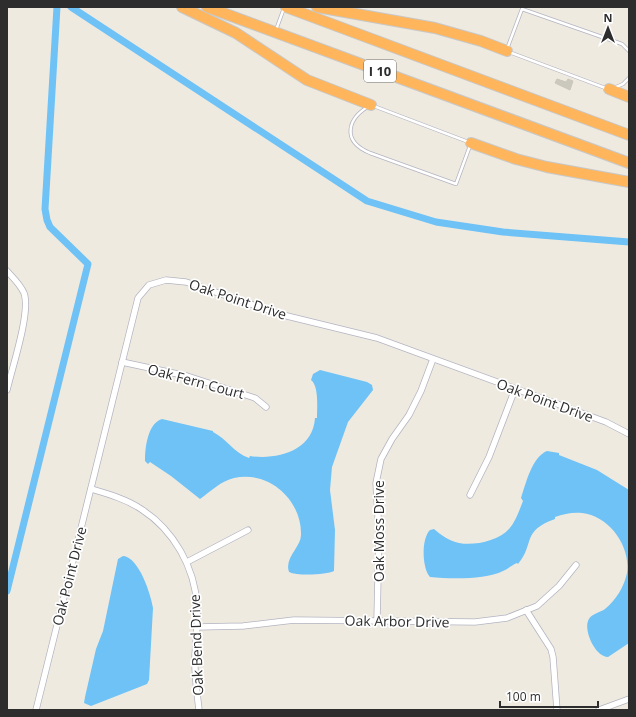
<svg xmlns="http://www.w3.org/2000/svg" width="636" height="717" font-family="'Open Sans',sans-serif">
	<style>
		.water { fill: #6ec2f6 }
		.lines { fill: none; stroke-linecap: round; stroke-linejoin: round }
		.canal { stroke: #6ec2f6; stroke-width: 7 }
		.building { fill: #cbc8be; stroke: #cbc7b9 }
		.service-casing { stroke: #b3b4c1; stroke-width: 4 }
		.minor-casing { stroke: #b3b4c1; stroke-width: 7 }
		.motorway-casing { stroke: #c8c8c8; stroke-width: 12 }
		.service { stroke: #fff; stroke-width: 2.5 }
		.minor { stroke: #fff; stroke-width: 5.5 }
		.motorway { stroke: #ffb55b; stroke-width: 10 }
		.labels { text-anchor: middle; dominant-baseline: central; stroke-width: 3.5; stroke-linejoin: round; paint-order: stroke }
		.shield { fill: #fff; stroke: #6c6c6c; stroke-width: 1 }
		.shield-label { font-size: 13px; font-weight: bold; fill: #2d2d2d }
		.street-label { font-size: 14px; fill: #2d2d2d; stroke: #fff }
	</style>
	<rect width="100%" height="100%" fill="#efeae0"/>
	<!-- water -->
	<g class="water">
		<path d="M320,370L367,382L372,385L373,390L348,422L332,467L330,490L335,530L334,571C327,575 296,576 289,572C284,558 301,547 301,535C302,500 269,470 234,478C221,481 211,491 200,499L171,476L150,462L148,464L145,461C145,447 148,423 162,419L213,431V432C227,439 234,453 249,458L250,456C277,460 313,451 315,418H317C317,408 319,386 311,380L313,374Z"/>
		<path d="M547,451L559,453V455L597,470L629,490V643L608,657C595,657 584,631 588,621C590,614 599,613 605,609C616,600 624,587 627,573C631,546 609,516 582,513C572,512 564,514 555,517V519C521,531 535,544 518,564L517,563C512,565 508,569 503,571C485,580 450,579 430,577C422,568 421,539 430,530L434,529C441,535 449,541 459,543C474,546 498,541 509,529C516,521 519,511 523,501L521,498C526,483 532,457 547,451Z"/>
		<path d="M123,556C139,557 151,595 153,608L149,680L147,684L142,686L91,706L84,703L85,697L96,649L103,631L118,559Z"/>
	</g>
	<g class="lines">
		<!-- canal -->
		<g class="canal">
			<polyline points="71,7 367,201 436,222 503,232 629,242"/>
			<polyline points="7,591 88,264 50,227 47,220 45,209 57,7"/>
		</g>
	</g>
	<!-- building -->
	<polygon class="building" points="557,79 566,82 568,79 573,81 570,90 555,83"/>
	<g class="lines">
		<!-- service casing -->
		<g class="service-casing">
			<g id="service">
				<polyline points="276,30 284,8"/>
				<polyline points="507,49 522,9 622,44 629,51"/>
				<polyline points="509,52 608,89"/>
				<polyline points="614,88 623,84 629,78"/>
				<path d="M371,105L471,143L456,184L370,153C341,141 347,118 371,105Z"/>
			</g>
		</g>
		<!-- minor casing -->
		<g class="minor-casing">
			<g id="minor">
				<path d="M7,271C13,278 20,284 24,293C31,312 12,368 7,390"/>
				<polyline points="122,362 187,376 255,398 266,407"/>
				<path d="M91,489C108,494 126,499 141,509C174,530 195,568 197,606C198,623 196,639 195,655C194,674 197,692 199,710"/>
				<polyline points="470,495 489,457 515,389"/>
				<polyline points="187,562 248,530"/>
				<polyline points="526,610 551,649 553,657 557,710"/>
				<polyline points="377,620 379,533 376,483 381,459 392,439 409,415 421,391 433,359"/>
				<polyline points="197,627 243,626 294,620 475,622 507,618 537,606 559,586 576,565"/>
				<polyline points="36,710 138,298 149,285 166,280 186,282 283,315 377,338 606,422 629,434"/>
				<polyline points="599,710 629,699"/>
			</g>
		</g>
		<!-- motorway casing -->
		<g class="motorway-casing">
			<g id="motorway">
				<polyline points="182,7 236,33 307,80 371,105"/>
				<polyline points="207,7 629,163"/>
				<polyline points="286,7 629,135"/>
				<polyline points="317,7 435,28 481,41 507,51"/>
				<polyline points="609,89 629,97"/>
				<polyline points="471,143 516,159 547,167 629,182"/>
			</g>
		</g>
		<!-- service -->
		<use href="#service" class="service"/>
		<!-- minor -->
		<use href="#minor" class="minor"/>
		<!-- motorway -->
		<use href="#motorway" class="motorway"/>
	</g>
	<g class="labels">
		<!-- shield labels -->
		<rect class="shield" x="364" y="60" width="32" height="22" rx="3"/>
		<g class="shield-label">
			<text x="380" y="71">I 10</text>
		</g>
		<!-- street labels -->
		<g class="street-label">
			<text transform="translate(238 299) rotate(18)">Oak Point Drive</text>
			<text transform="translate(196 381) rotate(15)">Oak Fern Court</text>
			<text transform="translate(545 400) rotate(20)">Oak Point Drive</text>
			<text transform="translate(378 531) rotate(-90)">Oak Moss Drive</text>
			<text transform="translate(69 576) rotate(-76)">Oak Point Drive</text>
			<text transform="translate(397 621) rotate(1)">Oak Arbor Drive</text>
			<text transform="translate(196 645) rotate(-92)">Oak Bend Drive</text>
		</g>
	</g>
	<!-- border -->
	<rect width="636" height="717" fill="none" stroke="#2d2d2d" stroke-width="16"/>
	<!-- north arrow -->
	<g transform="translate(608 28)" stroke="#ffffff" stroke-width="3" paint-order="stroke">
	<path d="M0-3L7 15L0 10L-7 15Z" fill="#2d2d2d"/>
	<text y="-6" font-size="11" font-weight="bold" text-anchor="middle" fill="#2d2d2d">N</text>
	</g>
	<!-- scale -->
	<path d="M500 701v6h98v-6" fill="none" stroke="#2d2d2d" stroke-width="2"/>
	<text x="506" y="701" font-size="12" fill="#2d2d2d" stroke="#ffffff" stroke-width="3" paint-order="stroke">100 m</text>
</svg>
